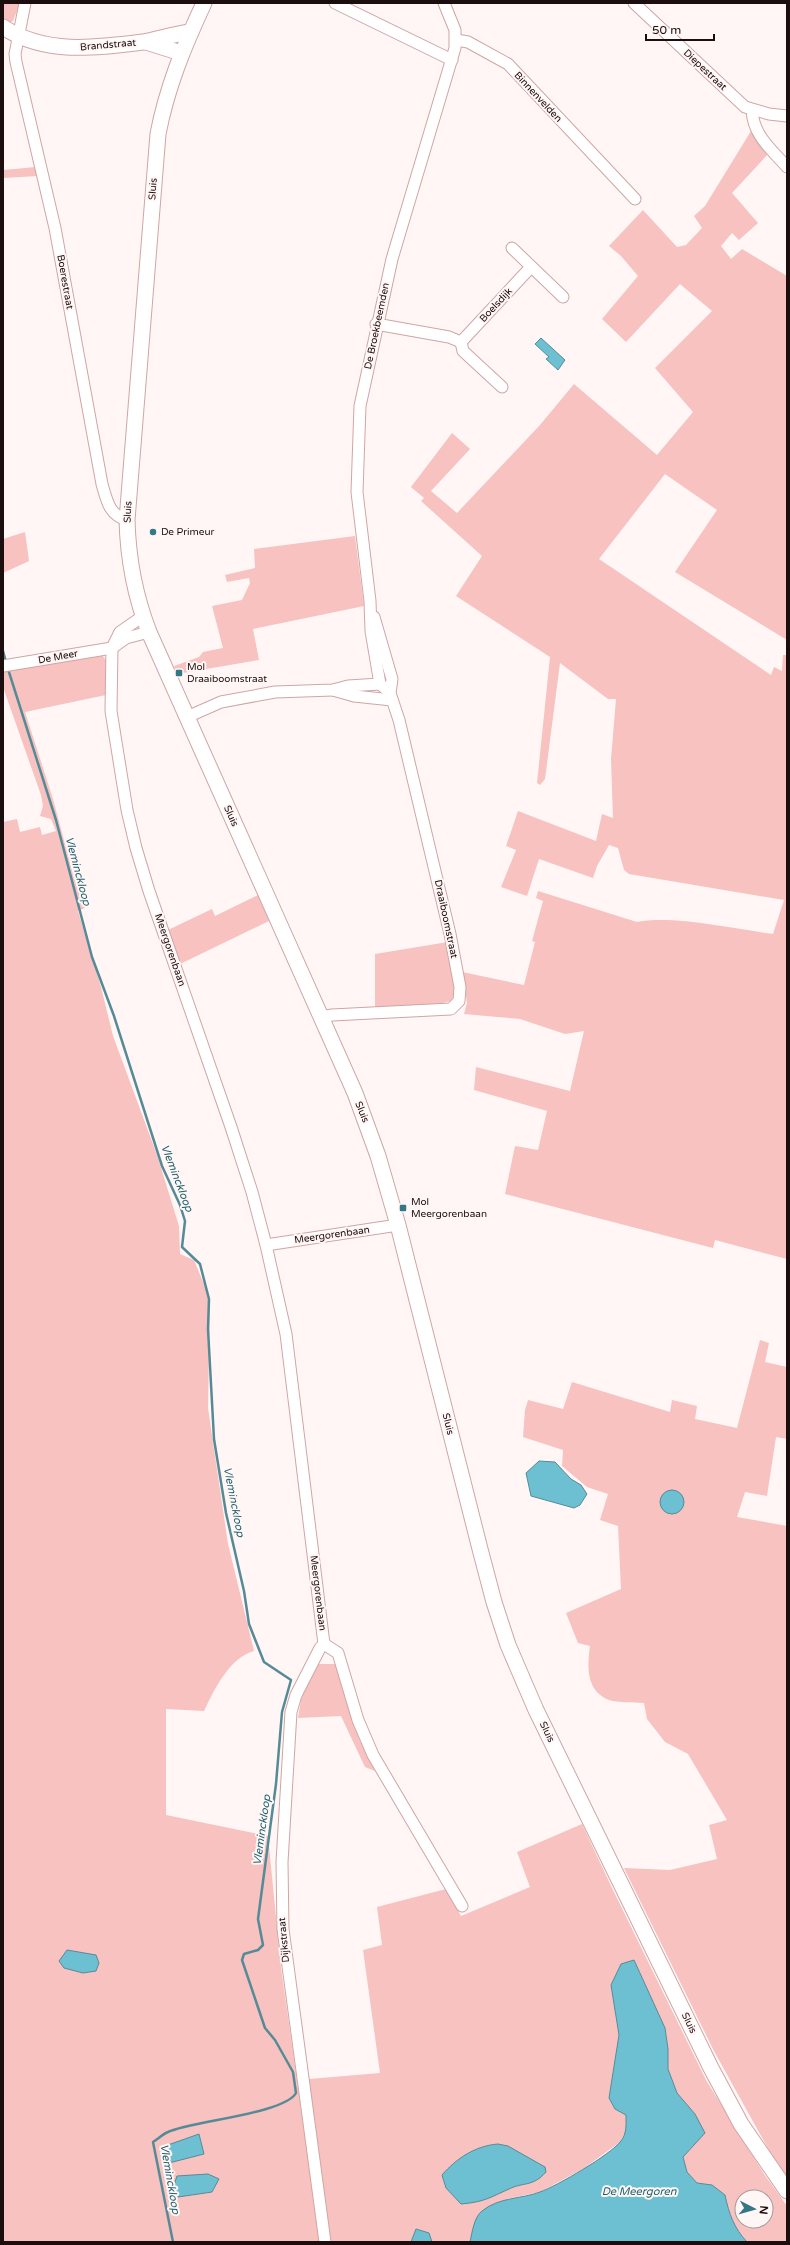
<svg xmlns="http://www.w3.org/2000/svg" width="790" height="2245" font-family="'Varela Round',sans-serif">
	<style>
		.green { fill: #f7c2bf; fill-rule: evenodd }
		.water { fill: #6dc0d2; stroke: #558b97 }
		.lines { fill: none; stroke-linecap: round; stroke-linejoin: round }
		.stream { stroke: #558b97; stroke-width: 2.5 }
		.street-casing { stroke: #cfa6a4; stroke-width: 13 }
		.secondary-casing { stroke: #cfa6a4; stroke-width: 17 }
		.street { stroke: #fff; stroke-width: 11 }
		.secondary { stroke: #fff; stroke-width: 15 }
		.poi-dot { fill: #337886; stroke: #fff6f5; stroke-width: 1.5 }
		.labels { text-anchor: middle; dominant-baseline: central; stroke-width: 4; stroke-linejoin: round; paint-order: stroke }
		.street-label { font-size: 10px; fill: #1c0e0e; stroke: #fff6f5 }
		.poi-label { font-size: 10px; fill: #1c0e0e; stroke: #fff6f5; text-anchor: start }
		.water-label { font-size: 11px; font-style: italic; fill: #1e626f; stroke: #fff6f5 }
	</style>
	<rect width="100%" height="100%" fill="#fff6f5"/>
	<!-- green -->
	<g class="green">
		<polygon points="3,3 20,3 13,21 8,23 3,19"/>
		<path d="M751,131L769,153L732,193L758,223L739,240L732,233L721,246L731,259L742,249L787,276V640L675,572L717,510L665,474L599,559L771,675L774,667L782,671L783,655H787V1259L715,1240L713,1248L505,1194L515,1146L538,1150L547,1111L474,1090L476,1067L570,1091L584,1031L565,1034L520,1019L464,1014L467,1003L462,972L524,985L535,942L532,941L543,901L536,898L538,891L637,922C673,915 735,929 773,934L784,900L629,874L624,870L618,848L609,845L597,866L593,878L539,859L527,896L501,887L516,850L506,846L518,811L596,841L602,814L613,818L611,759L616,699H608L560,663L545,779L540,785L537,783L550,657L456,596L482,556L421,501L424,498L411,487L452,433L470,449L431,491L457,513L540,425L574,384L657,455L693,412L655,368L712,311L680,284L626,342L602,319L638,276L621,256L609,246L643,210L677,247L686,245L702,228L694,216L705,206Z"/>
		<polygon points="36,167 38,176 3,178 3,170"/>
		<polygon points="25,532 29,561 3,573 3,539"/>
		<polygon points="355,536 364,606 253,629 259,660 177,674 174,666 199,657 203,652 223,648 212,606 242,600 250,583 249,578 227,582 225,575 255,568 254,549"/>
		<path d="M101,654L106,660V695L25,712L53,799L74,878L85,908L78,911L101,987L113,1036L157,1155L179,1226L180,1254L194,1260L210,1299L208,1408L228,1544L254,1651C230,1657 214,1690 204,1711L166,1709V1815L268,1836L281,1968L320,2242H3V822L17,819L20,832L40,827L42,835L56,831L51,819L40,816L43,806L41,795L3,687V671Z"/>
		<polygon points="258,895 269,921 180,964 168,930 212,909 215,916"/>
		<polygon points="448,942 456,992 451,1001 438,1004 375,1008 375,954"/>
		<path d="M760,1340L769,1343L765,1362L787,1367V1439L776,1437L767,1496L745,1492L737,1517L787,1526V2177L775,2161L714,2051L624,1868L670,1870L717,1859L709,1825L727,1820L688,1754L665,1742L647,1719L644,1703C633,1702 619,1703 609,1700C586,1691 587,1667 590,1646L578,1643L566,1613L621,1589L618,1526L600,1520L608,1494L587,1487L562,1466L563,1450L523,1437L525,1410L528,1400L563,1409L572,1382L670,1412L672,1400L697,1406L695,1419L737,1428Z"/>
		<polygon points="316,1664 336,1664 359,1739 375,1771 365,1767 341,1716 298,1718 301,1700"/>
		<path d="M582,1824L611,1886L706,2080L764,2174L787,2206V2242H747C734,2228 729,2214 725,2195L712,2185L697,2183L687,2172L683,2157L704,2133L695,2114L677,2094L668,2069V2049L665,2028L634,1960L611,1985L619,2035L609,2098L615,2109L626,2115V2131L620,2142L583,2169L540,2192L507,2199L473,2228L470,2242H331L309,2079L380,2073L363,1950L382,1945L377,1907L446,1889L461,1916L530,1887L517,1852ZM742,2197H766V2221H742Z"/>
	</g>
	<!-- water -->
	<g class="water">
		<polygon points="541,338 565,360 558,370 546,359 549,357 535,344"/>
		<polygon points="539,1461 555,1462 571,1479 581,1485 587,1494 580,1505 574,1508 531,1496 526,1473"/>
		<circle cx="672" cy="1502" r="12"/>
		<polygon points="67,1950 96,1955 99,1963 96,1971 83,1973 64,1968 59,1961"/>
		<path d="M634,1960L665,2028L668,2049V2069L677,2093L695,2114L705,2133L683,2157L687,2172L697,2183L712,2185L725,2195C729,2214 734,2228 747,2242H470C472,2233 474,2217 482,2211C499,2197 522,2199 540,2192C557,2186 610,2155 621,2141C627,2133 626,2125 626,2115L615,2109L609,2098L619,2035L611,1985L621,1964Z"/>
		<polygon points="199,2134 204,2154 169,2163 166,2158 165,2146"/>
		<path d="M498,2144L508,2146L545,2167L546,2172C533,2187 523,2182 509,2189C489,2198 484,2202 461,2204L446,2188L442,2175C457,2158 475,2146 498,2144Z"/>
		<polygon points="208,2174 219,2179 212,2192 178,2197 173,2188 177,2176"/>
		<polygon points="416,2229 429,2233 432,2242 411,2242"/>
	</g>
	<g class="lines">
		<!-- stream -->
		<g class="stream">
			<polyline points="3,651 6,662"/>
			<path d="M8,669L56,820L92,957L114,1016L162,1166L180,1205L185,1221L182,1247L200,1264L209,1299L208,1329L214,1439L226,1513L244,1591L249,1624L264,1662L291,1680L282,1712L276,1784L258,1919L263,1945L258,1950L244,1954L242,1960L265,2028L275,2040L293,2072L296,2093C284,2114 192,2121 168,2132C163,2134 158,2139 153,2142L173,2242"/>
		</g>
		<!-- street casing -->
		<g class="street-casing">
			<g id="street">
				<path d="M25,3L15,54L16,62L55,228L102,484C107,501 109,515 127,520"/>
				<polyline points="335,3 452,60"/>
				<polyline points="634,3 745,107 769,114 787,116"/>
				<polyline points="456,40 468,42 508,64 635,199"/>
				<path d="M752,110C753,135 771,149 787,167"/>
				<polyline points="512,248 563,297"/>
				<polyline points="376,324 449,337 461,342 531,267"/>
				<polyline points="461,342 463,351 502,387"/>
				<polyline points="143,616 120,632 112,648 111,711 127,810 136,848 149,891 231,1127 252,1192 266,1245 286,1334 324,1644"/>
				<polyline points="374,617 392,679 390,693"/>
				<polyline points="3,666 112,648 126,638 149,632"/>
				<polyline points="380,684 371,631 370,601 357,492 360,406 392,259 455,48 455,30 444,3"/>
				<polyline points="333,690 354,696 392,700"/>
				<polyline points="187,717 221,702 275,692 333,690 348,686 380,684 390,693 399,720 450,934 460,987 459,1001 451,1009 332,1015 321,1017"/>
				<polyline points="266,1245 398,1225"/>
				<polyline points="324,1644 320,1648 296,1695 291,1712 282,1862 283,1929 325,2242"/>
				<polyline points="324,1644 338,1653 358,1720 373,1755 462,1906"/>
			</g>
		</g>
		<!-- secondary casing -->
		<g class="secondary-casing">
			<g id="secondary">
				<path d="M204,3C184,46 167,87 158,134L127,520C128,559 135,596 149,632L355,1093L378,1156L398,1225L480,1549L494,1602L508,1645L536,1710L711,2068L741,2124L787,2191"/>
				<path d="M3,27C45,55 96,48 143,42C159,39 173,34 191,32"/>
				<polyline points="146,42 181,53"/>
			</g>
		</g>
		<!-- street -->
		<use href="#street" class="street"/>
		<!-- secondary -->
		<use href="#secondary" class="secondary"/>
	</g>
	<!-- markers -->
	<g class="poi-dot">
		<circle cx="153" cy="532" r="4"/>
		<rect x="175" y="669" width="8" height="8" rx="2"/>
		<rect x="399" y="1204" width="8" height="8" rx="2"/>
	</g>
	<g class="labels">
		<!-- street labels -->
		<g class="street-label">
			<text transform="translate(108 45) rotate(-5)">Brandstraat</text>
			<text transform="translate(705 70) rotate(43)">Diepestraat</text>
			<text transform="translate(538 97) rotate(47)">Binnenvelden</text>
			<text transform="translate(153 189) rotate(-86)">Sluis</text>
			<text transform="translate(65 282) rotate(80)">Boerestraat</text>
			<text transform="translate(496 305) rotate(-47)">Boelsdijk</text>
			<text transform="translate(377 326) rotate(-78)">De Broekbeemden</text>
			<text transform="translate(128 512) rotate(-87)">Sluis</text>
			<text transform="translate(58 657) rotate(-10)">De Meer</text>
			<text transform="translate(231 816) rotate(66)">Sluis</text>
			<text transform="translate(446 919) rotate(78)">Draaiboomstraat</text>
			<text transform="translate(170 950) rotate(71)">Meergorenbaan</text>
			<text transform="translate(362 1112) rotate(68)">Sluis</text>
			<text transform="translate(332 1235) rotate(-8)">Meergorenbaan</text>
			<text transform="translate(448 1424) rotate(76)">Sluis</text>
			<text transform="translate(318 1593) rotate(83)">Meergorenbaan</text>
			<text transform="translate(547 1732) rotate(64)">Sluis</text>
			<text transform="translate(284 1940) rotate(-95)">Dijkstraat</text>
			<text transform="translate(689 2023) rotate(64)">Sluis</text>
		</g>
		<!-- poi labels -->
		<g class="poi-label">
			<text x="161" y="532">De Primeur</text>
			<text x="187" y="667">Mol<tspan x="187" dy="12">Draaiboomstraat</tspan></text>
			<text x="411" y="1202">Mol<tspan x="411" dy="12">Meergorenbaan</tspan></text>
		</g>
		<!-- water labels -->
		<g class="water-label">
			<text transform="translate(78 871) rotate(75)">Vleminckloop</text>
			<text transform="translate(177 1178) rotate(69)">Vleminckloop</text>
			<text transform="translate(234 1502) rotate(79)">Vleminckloop</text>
			<text transform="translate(262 1830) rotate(-82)">Vleminckloop</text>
			<text transform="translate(170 2179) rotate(80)">Vleminckloop</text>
			<text x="639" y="2191">De Meergoren</text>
		</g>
	</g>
	<!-- border -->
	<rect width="790" height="2245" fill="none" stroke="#1c0e0e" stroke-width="8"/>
	<!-- north arrow -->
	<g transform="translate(754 2209) rotate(96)"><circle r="19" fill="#fff6f5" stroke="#a49999"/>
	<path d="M0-3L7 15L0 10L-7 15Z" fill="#337886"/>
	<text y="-6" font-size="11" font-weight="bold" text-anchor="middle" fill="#1c0e0e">N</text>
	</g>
	<!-- scale -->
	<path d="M646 34v6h68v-6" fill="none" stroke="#1c0e0e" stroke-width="2"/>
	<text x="652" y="34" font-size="12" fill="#1c0e0e" stroke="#fff6f5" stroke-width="3" paint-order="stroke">50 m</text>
</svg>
